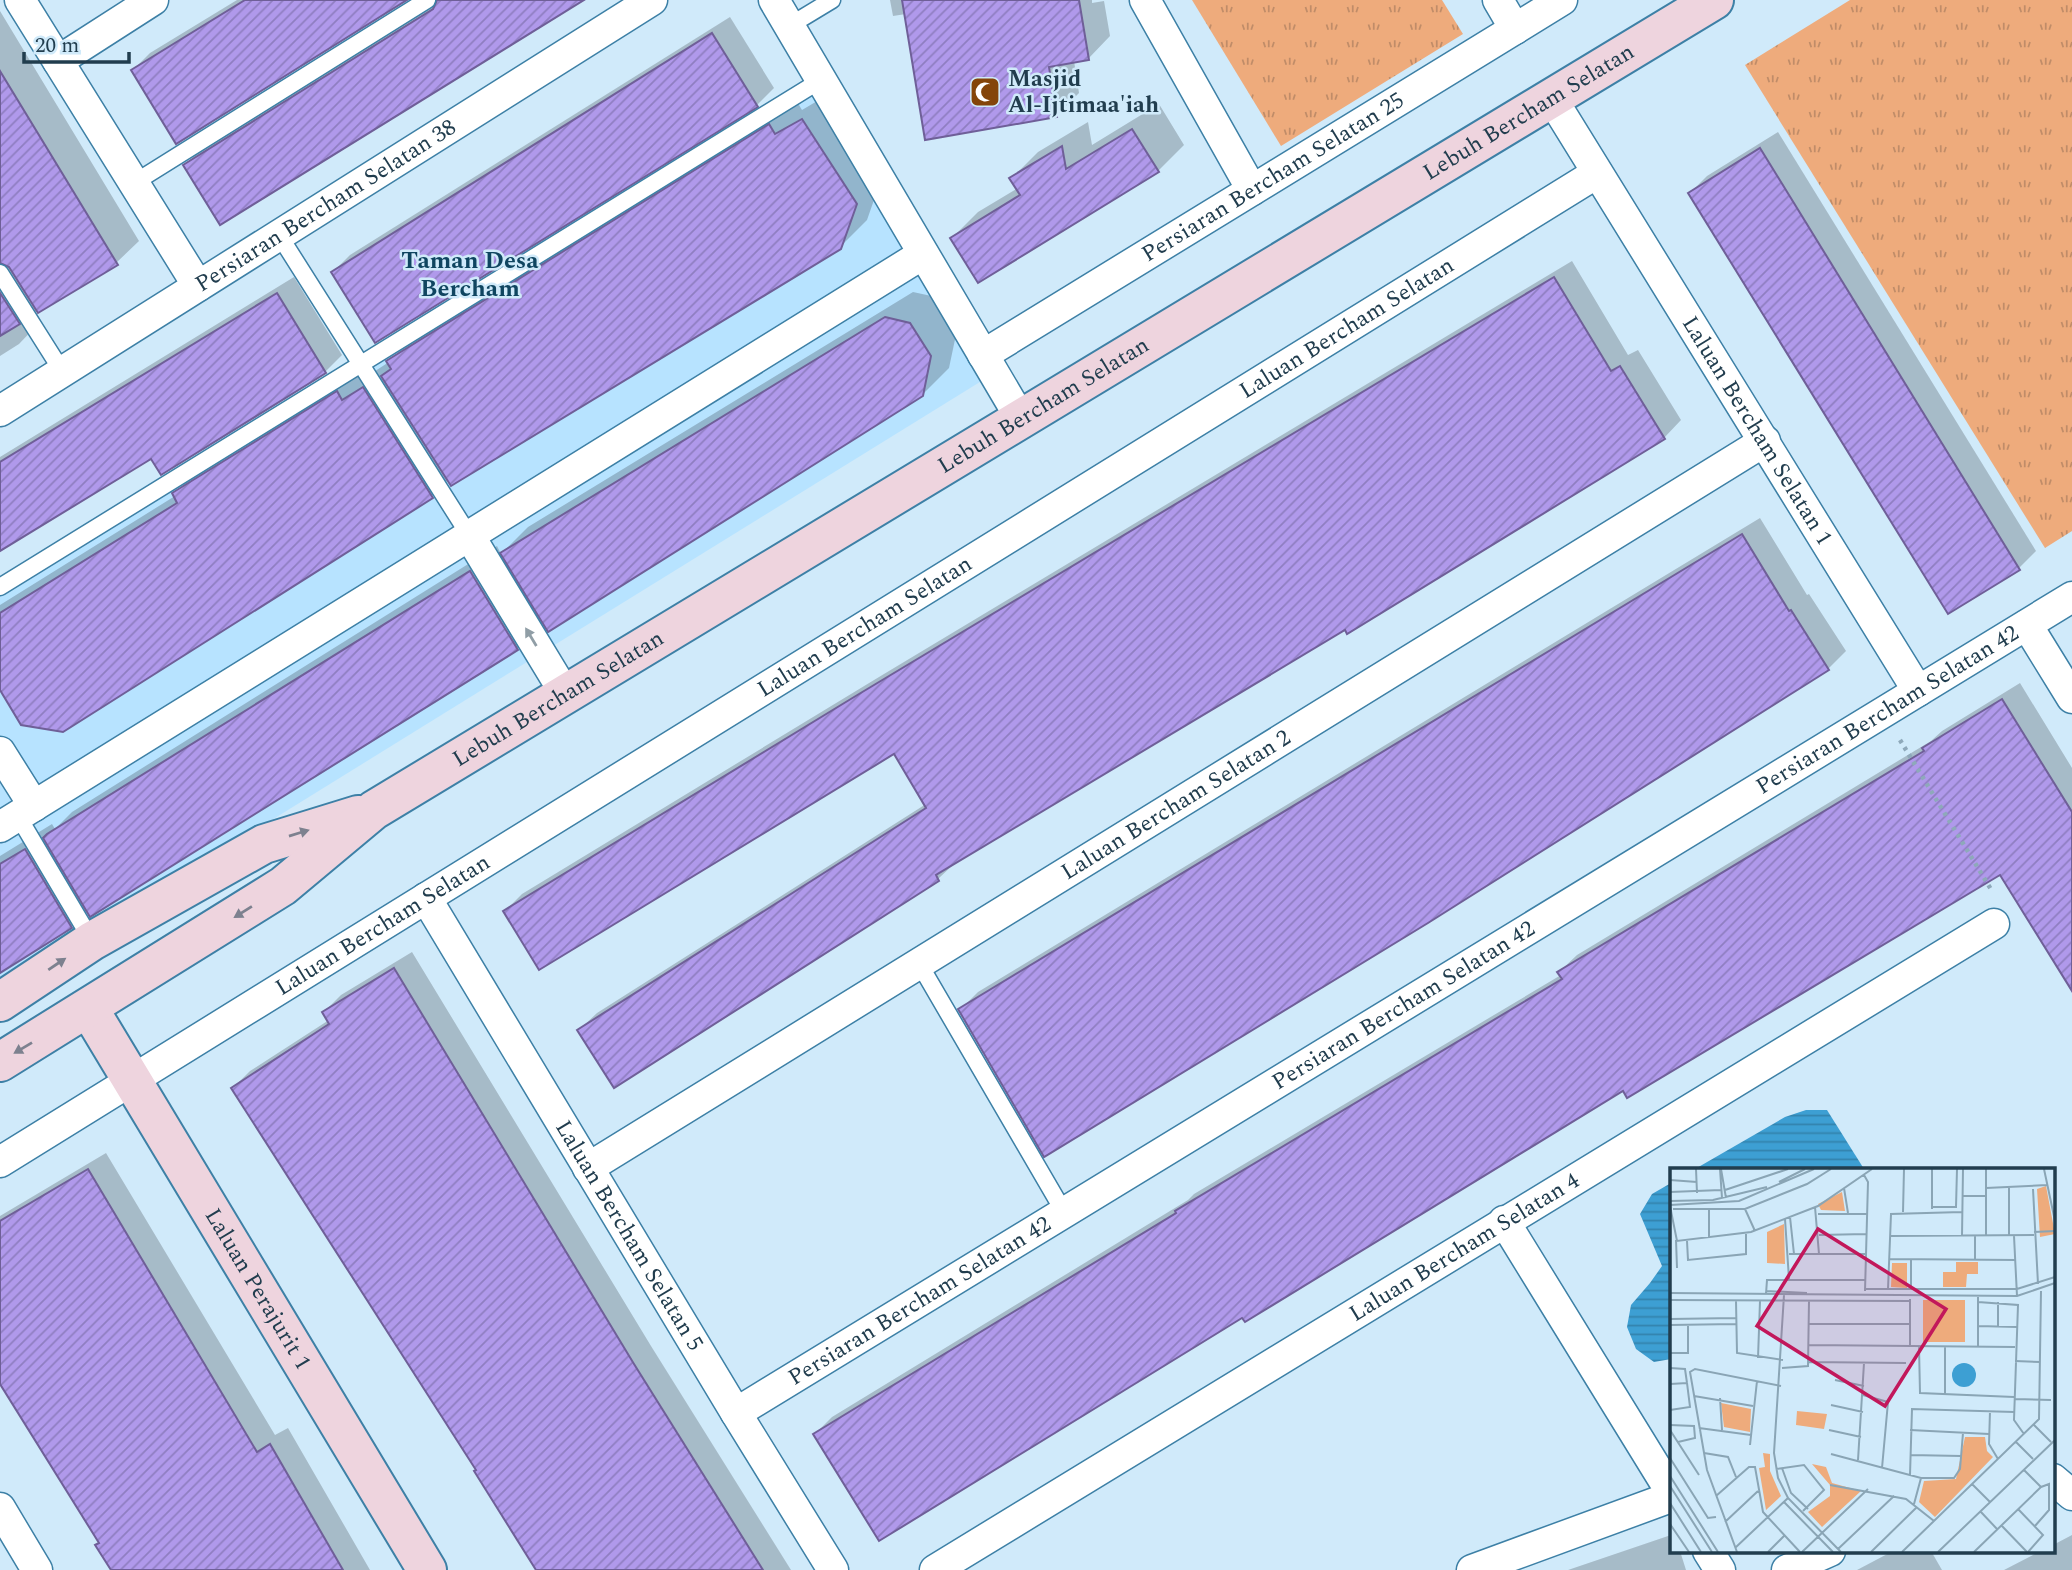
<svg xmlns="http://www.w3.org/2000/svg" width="2072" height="1570" font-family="Spectral,serif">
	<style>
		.built { fill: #b7e3ff }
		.grass { fill: url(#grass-tufts) }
		.water { fill: url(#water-rules) }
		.shadow { fill: #0003 }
		.building { fill: url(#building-hatch); stroke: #6f5f98; stroke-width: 2 }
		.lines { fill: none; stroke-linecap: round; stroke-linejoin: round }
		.lane-casing { stroke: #3d80a6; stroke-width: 19 }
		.street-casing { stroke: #3d80a6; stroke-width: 33 }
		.secondary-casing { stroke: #3d80a6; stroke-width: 42 }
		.path { stroke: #8ea9ba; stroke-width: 4.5; stroke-dasharray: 3.5 5; stroke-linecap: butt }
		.lane { stroke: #fff; stroke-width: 16 }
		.street { stroke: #fff; stroke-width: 30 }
		.secondary { stroke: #eed4de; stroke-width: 38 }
		.oneway { fill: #909ea6 }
		.oneway2 { fill: #7d818f }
		.labels { text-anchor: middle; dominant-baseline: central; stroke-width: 5; stroke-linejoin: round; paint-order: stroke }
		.poi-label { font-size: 23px; font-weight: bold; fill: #213d4e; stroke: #d0eafa; text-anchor: start }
		.street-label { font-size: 23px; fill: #213d4e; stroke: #d0eafa }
		.neighbourhood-label { font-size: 24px; font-weight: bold; fill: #0f4560; stroke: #d0eafa }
		.inset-road { fill: none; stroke: #8aa5b5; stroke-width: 2 }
		.view { fill: #c2185b; fill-opacity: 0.15; stroke: #c2185b; stroke-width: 3.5 }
		.inset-edge { fill: none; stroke: #213d4e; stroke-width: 3.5 }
	</style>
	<defs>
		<pattern id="grass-tufts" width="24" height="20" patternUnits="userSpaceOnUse" patternTransform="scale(1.75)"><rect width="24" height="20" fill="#eeab7c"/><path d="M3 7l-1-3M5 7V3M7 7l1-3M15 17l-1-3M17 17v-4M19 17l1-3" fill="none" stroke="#c08c68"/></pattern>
		<pattern id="water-rules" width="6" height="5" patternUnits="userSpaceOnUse" patternTransform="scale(1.75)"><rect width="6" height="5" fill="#3d9fd3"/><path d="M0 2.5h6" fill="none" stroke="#3383ad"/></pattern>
		<pattern id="building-hatch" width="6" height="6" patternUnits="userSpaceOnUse" patternTransform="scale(1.75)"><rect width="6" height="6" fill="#b099eb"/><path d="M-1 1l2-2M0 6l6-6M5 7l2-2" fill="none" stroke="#8f7ec1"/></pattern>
	</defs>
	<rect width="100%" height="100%" fill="#d0eafa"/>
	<!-- built -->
	<polygon class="built" points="813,88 988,377 0,988 0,580"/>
	<!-- grass -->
	<g class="grass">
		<polygon points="1192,0 1442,0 1463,34 1281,146"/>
		<polygon points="1850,0 2072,0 2072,531 2045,548 1745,65"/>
	</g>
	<!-- water -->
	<g class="water">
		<polygon points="1806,1110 1827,1110 1864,1169 1695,1169 1785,1117"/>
		<polygon points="1671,1183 1671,1359 1654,1362 1636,1349 1627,1327 1631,1305 1650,1283 1662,1266 1640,1214 1652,1194"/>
	</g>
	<!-- shadow -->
	<g class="shadow">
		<polygon points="237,0 404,0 133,70 150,53"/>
		<polygon points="580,0 185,165 202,148 438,0"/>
		<polygon points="890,0 1092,0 1092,3 1104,1 1110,36 1088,59 1074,61 1079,93 1057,115 906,14 893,16"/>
		<polygon points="0,11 139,241 116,263 36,312 41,321 19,344 0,356"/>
		<polygon points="730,17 774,88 757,105 376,341 333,272 350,255"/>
		<polygon points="829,94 882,177 867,220 840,247 448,480 432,496 0,687 0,605 175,496 174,494 200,468 363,367 369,375 389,362 415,335 796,100 802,110"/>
		<polygon points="1159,104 1184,145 1158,171 952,238 978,212 1018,188 1012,178 1038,152 1088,122 1092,145"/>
		<polygon points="1778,132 2036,551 2019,568 1690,193 1707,176"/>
		<polygon points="1572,261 1628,355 1638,350 1681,420 1664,438 956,862 938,879 614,1085 579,1030 597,1013 926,804 895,751 505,911 522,894 879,677"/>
		<polygon points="294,277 342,355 325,372 151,457 0,549 0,457"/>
		<polygon points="913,292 936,297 957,330 949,368 922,395 544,622 517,649 88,910 71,927 0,971 0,856 52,824 55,829 72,812 497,546 501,554 528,527"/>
		<polygon points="1760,518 1807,595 1809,594 1846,651 1828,669 1427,922 960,1010 978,992"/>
		<polygon points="2020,683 2072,768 2072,988 2001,872 1624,1089 1243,1316 815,1434 832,1417 1188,1200 1194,1194 1561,975 1559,972 1577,955 1931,741 1942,731"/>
		<polygon points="412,952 651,1346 791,1570 538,1570 478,1470 233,1088 250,1071 329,1020 324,1012 341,995"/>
		<polygon points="106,1153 275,1435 288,1428 370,1570 113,1570 101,1542 0,1381 0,1216"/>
		<polygon points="1671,1535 1671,1551 1680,1551 1686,1570 1568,1570"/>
		<polygon points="2072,1535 2072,1570 2004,1570 2041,1551 2053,1551 2053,1545"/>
		<polygon points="1893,1551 1931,1551 1942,1570 1857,1570"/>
	</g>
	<!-- building -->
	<g class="building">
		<polygon points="245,0 407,0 176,144 131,70"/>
		<polygon points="437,0 584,0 220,225 183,165 433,9"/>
		<polygon points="902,0 1079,0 1089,60 1049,67 1057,117 925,140"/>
		<polygon points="712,33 758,107 375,343 331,272"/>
		<polygon points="0,71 118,265 38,313 9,267 0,263"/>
		<polygon points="802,119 857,204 841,249 451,486 381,376 391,369 386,361 769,124 775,134"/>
		<polygon points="1132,129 1159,172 978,283 950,238 1020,195 1009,178 1062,146 1066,169"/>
		<polygon points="1760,148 2020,570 1948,614 1688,193"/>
		<polygon points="1554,277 1611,371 1620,366 1665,439 1347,634 1345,630 936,875 939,881 614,1088 577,1030 926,808 894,754 539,970 503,911 859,694"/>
		<polygon points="0,293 20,324 0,336"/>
		<polygon points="277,293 326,373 161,475 151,459 0,551 0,462"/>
		<polygon points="885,317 910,323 931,356 923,396 548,632 500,553"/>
		<polygon points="363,387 433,498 63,732 21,725 0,690 0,613 177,503 172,493 337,391 342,400"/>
		<polygon points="1742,534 1789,611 1791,610 1829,670 1428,923 1044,1157 958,1009"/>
		<polygon points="470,571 518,650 90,917 43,838 47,834"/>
		<polygon points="2002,699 2072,812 2072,991 2000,875 1627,1098 1623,1091 1245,1322 1242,1318 879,1541 813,1434 1176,1213 1175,1211 1562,979 1557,972 1924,751 1922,748"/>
		<polygon points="25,849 72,928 0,973 0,864"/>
		<polygon points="394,968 634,1364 763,1570 536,1570 474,1471 476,1470 231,1088 329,1024 322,1012"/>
		<polygon points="88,1169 257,1452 270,1444 343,1570 111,1570 95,1545 99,1543 0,1384 0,1221"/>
	</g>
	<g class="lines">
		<!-- lane casing -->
		<g class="lane-casing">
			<g id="lane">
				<polyline points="789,26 832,0"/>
				<polyline points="134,183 427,0"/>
				<polyline points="279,235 469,535"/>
				<polyline points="0,273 62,371"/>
				<polyline points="0,587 821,80"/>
				<polyline points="18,816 92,941"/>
				<polyline points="920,965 1064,1212"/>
			</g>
		</g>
		<!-- street casing -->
		<g class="street-casing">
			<g id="street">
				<polyline points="20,0 198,286"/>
				<polyline points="774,0 1021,419"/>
				<polyline points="1145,0 1252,190"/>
				<polyline points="1498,0 1515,29"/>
				<polyline points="58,61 153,0"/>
				<path id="s1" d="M1552,99L1918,691"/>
				<path id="s2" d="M983,355L1562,0"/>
				<path id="s3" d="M0,411L652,0"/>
				<polyline points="469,535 566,695"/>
				<polyline points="2027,625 2072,698"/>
				<polyline points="0,752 34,806"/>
				<polyline points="0,827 923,254"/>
				<path id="s4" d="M426,898L736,1413L833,1570"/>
				<path id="s5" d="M0,1162L1597,173"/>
				<path id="s6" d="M588,1168L1765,441"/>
				<polyline points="1504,1221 1671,1492"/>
				<path id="s7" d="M736,1413L2072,597"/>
				<polyline points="2053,1479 2072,1495"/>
				<polyline points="0,1508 37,1570"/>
				<polyline points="1708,1551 1720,1570"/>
				<path id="s8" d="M935,1570L1994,924"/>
				<polyline points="1472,1570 1671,1497"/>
				<polyline points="1787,1570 1830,1551"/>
			</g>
		</g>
		<!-- secondary casing -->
		<g class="secondary-casing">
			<g id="secondary">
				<polyline points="0,1002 92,941 264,844 358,815"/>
				<path id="s9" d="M89,1009L427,1570"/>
				<path id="s10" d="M0,1062L283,886L374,810L1714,0"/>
			</g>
		</g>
		<!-- path -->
		<polyline class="path" points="1900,740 1992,891"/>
		<!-- lane -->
		<use href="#lane" class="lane"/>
		<!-- street -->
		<use href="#street" class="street"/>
		<!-- secondary -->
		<use href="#secondary" class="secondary"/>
	</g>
	<!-- one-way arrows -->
	<defs><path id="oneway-solid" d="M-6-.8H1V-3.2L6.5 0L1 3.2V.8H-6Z" transform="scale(1.75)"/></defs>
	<use class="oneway" href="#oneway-solid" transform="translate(531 637) rotate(-121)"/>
	<g class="oneway2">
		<use href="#oneway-solid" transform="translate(299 833) rotate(-17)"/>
		<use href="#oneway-solid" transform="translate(243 912) rotate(148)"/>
		<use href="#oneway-solid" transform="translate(57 964) rotate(-34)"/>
		<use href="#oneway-solid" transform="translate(23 1048) rotate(149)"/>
	</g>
	<!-- icons -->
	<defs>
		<g id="mosque-square" transform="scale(1.575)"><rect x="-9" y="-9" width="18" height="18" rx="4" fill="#844509" stroke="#d0eafa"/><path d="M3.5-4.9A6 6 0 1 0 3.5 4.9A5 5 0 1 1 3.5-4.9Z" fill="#fff"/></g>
	</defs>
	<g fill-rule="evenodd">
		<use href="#mosque-square" x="985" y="92"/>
	</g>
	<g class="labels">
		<!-- poi labels -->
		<g class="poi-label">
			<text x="1008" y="79">Masjid<tspan x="1008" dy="26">Al-Ijtimaa'iah</tspan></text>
		</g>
		<!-- street labels -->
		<g class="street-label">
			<text stroke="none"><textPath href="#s10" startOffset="1801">Lebuh Bercham Selatan</textPath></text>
			<text stroke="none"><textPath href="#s2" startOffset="340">Persiaran Bercham Selatan 25</textPath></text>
			<text stroke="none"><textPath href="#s3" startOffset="385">Persiaran Bercham Selatan 38</textPath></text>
			<text stroke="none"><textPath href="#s5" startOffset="1584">Laluan Bercham Selatan</textPath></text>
			<text stroke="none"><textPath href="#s10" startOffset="1234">Lebuh Bercham Selatan</textPath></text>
			<text stroke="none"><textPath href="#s1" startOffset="390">Laluan Bercham Selatan 1</textPath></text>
			<text stroke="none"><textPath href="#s5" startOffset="1017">Laluan Bercham Selatan</textPath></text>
			<text stroke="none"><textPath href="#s10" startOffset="667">Lebuh Bercham Selatan</textPath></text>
			<text stroke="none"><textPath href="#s7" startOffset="1349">Persiaran Bercham Selatan 42</textPath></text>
			<text stroke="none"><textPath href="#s6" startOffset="691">Laluan Bercham Selatan 2</textPath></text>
			<text stroke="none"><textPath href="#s5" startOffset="450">Laluan Bercham Selatan</textPath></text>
			<text stroke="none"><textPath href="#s7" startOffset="782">Persiaran Bercham Selatan 42</textPath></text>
			<text stroke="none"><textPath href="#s4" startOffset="394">Laluan Bercham Selatan 5</textPath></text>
			<text stroke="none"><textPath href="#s8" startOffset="620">Laluan Bercham Selatan 4</textPath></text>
			<text stroke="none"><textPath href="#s9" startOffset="327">Laluan Perajurit 1</textPath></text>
			<text stroke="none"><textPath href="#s7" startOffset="215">Persiaran Bercham Selatan 42</textPath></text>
		</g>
		<!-- neighbourhood labels -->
		<g class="neighbourhood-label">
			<text x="470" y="261">Taman Desa<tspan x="470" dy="28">Bercham</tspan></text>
		</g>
	</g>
	<!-- overview -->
	<g transform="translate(1670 1168)">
		<rect width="385" height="385" fill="#d0eafa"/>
		<path d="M376,18L385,66L370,69L367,21ZM172,24L175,43L151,42L148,36ZM114,56L115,96L97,95V64ZM222,95H237V120L221,119ZM253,132H295V174H253ZM51,235L81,241L80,264L54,259ZM127,243L157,246L154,261L126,257ZM295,269H315L317,283L323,289L265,349L249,334L254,313L286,311ZM93,285L100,286V303L111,328L96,342L89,300L95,299ZM142,296L156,299L162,315L191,323L152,359L138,344L160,328V317Z" fill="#eeab7c"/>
		<path d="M286,94H308V106H297L296,119H273V104H286Z" fill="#eeab7c"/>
		<path d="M282 207a12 12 0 1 1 24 0a12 12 0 1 1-24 0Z" fill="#3d9fd3"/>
		<path class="inset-road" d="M26,1L27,25M50,1L52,30M51,1L56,30M262,1V41M374,1L385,53M194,7L198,14L195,123M0,12L27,14M109,14L135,1M174,20L178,45M316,20L377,17M363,21L368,116M55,22L118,1M0,24L51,22M292,28H316M0,33L43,32L97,19M0,37L69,33L144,1M0,38L7,73L81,64L148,38L202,1M145,39L149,86M262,39H286L287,1M3,41H75L137,16L161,1M75,41L85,63M39,42V70M233,44L234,1M148,46H197M120,49L124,86M115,51L119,111M364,64L385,63M149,67L196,66M339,67V20M220,68L364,67M292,68L293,1M316,68V1M344,68L347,128M6,72L7,100M17,73L18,92L76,86V65M119,86H196M219,91L346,92M305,92V68M195,121H347L385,109M218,121L221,46L292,44M241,121V91M96,123L137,125M0,125L347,128L385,115M96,126L97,112H195M114,127L104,285L108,310L118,330L171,384M0,132L240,133M66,133L67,185L113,192M308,134L348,137L344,252L354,266M0,151L66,150M139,156H240M0,157L66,156M308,158L347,159M328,158V134M139,177L345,179M240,178V131M308,178V128M249,179L250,225L344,229M0,185H18V157M88,190L90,133M345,193L370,194M139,194L236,195M0,200L15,201L17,215M112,200L138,198L139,133M165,212L194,218M0,216L17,215L20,239L0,242M193,227L218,234L212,300M275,227V178M24,228L83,238M50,230L52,262M345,231L381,232M161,237L193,244M320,243L319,276L328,291M0,257L24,258L25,270L8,274M364,257L381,274M29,260L81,267M0,262L29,307M159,262L191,269M240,262L319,266M346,274L363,291M80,277L87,213M34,285L58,289L66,309M161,286L251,310H284L290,301L293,265M240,287L291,288M0,290L38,350L46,349M188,292L194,195M112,300L121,325L138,341M106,301L134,297L154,322L133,343M240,307L242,241L344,244M0,308L48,384M302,316L320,334M160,317L236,331L264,353M0,318L42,384M46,328L79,299H85L93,344L130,384M114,334L163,384M0,335L31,384M244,336L251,310M348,341L373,367L358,384M310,343L327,361M55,354L88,323M0,356L19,384M331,357L357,384M365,358L379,342V316L371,319M65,380L118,330M168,381L224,328M67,384L37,302L20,204L25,201L111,218M98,384L114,368M132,384L198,321M201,384L247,339M232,384L369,251L371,123M268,384L385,272M304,384L371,319L354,302"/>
		<path class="view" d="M148,61L276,141L215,238L87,158Z"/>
		<rect width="385" height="385" class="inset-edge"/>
	</g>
	<!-- scale -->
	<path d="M24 52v10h105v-10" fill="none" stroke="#213d4e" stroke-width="3.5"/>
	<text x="35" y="52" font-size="21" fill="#213d4e" stroke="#d0eafa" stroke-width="5" paint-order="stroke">20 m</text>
</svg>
